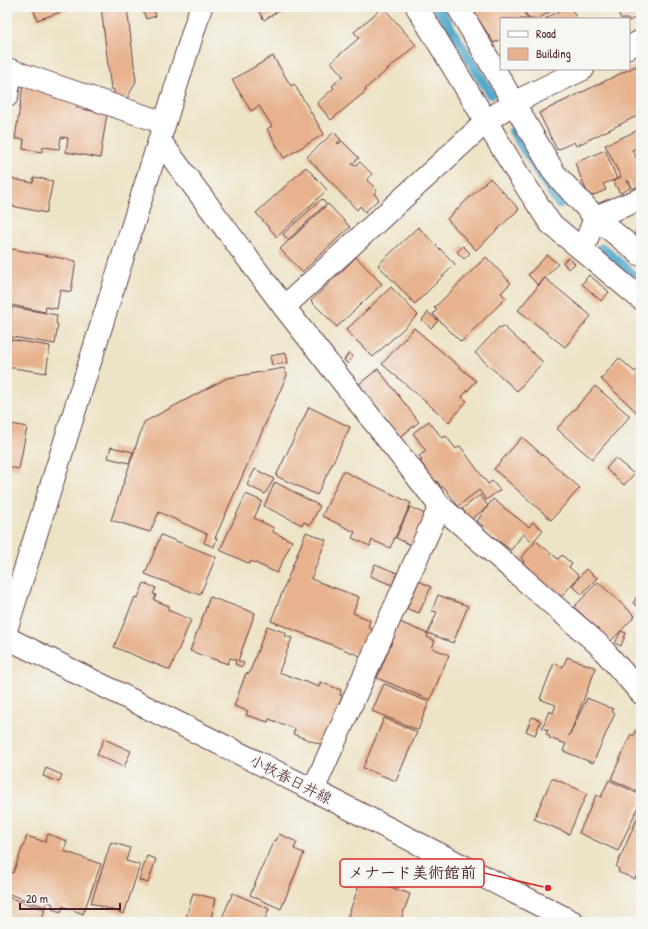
<svg xmlns="http://www.w3.org/2000/svg" width="648" height="929" font-family="'Patrick Hand','Klee One',sans-serif">
	<style>
		.lines { fill: none; stroke-linecap: round; stroke-linejoin: round }
		.stream { stroke: #4ba6c9; stroke-width: 10 }
		.building { fill: #e7b28d }
		.street-casing { stroke: #623c42; stroke-width: 24 }
		.secondary-casing { stroke: #623c42; stroke-width: 24 }
		.street { stroke: #fff; stroke-width: 22 }
		.secondary { stroke: #fff; stroke-width: 22 }
		.labels { text-anchor: middle; dominant-baseline: central; stroke-width: 4; stroke-linejoin: round; paint-order: stroke }
		.street-label { font-size: 15px; fill: #4a1f2b; stroke: #f6f6f2 }
		.leader { fill: none; stroke: #d62828; stroke-width: 1.5 }
		.callout-dot { fill: #d62828; stroke: #f6f6f2; stroke-width: 1.5 }
		.callout { fill: #f6f6f2; stroke: #d62828; stroke-width: 1.5 }
		.callout-label { font-size: 16px; text-anchor: middle; font-weight: bold; fill: #4a1f2b }
	</style>
	<rect width="100%" height="100%" fill="#f6f6f2"/>
	<filter id="ink" filterUnits="userSpaceOnUse"><feTurbulence type="fractalNoise" baseFrequency=".025" numOctaves="2"/><feDisplacementMap in="SourceGraphic" scale="8" xChannelSelector="R" yChannelSelector="G"/><feConvolveMatrix kernelMatrix="1 2 1 2 8 2 1 2 1" color-interpolation-filters="sRGB"/></filter>
	<filter id="wash" filterUnits="userSpaceOnUse"><feTurbulence type="fractalNoise" baseFrequency=".012" numOctaves="4" result="noise"/><feDisplacementMap in="SourceGraphic" scale="16" xChannelSelector="R" yChannelSelector="G"/><feGaussianBlur stdDeviation="0.9" result="paint"/><feColorMatrix in="noise" values="0 0 0 0 0 0 0 0 0 0 0 0 0 0 0 0 0 1.4 0 .05"/><feComposite in="paint" operator="in"/></filter>
	<g filter="url(#wash)">
		<rect width="100%" height="100%" fill="#ede3c6"/>
		<g class="lines">
			<!-- stream -->
			<g class="stream">
				<polyline points="437,7 491,94"/>
				<polyline points="513,131 559,204"/>
				<polyline points="602,248 641,282"/>
			</g>
		</g>
		<g id="blocks">
			<!-- building -->
			<g class="building">
				<polygon points="33,7 76,7 37,20"/>
				<polygon points="101,7 127,7 136,81 127,99 114,99 114,89 111,89"/>
				<polygon points="142,7 153,7 156,16 146,19"/>
				<polygon points="256,7 285,7 264,20"/>
				<polygon points="383,7 416,45 365,89 366,91 331,120 317,103 334,88 332,86 343,76 331,62 359,38 354,32"/>
				<polygon points="484,7 520,7 528,19 501,19 501,39 494,43 474,13"/>
				<polygon points="522,7 558,7 538,19 529,19"/>
				<polygon points="566,7 570,7 576,17 573,19 545,19"/>
				<polygon points="616,7 641,7 641,15 629,21 629,19 621,19"/>
				<polygon points="273,56 291,86 294,84 324,134 284,158 267,129 272,126 259,106 251,111 232,80"/>
				<polygon points="636,66 641,77 641,114 576,146 574,142 557,150 539,113"/>
				<polygon points="23,86 40,87 77,101 77,108 107,114 100,158 66,152 68,138 61,137 59,149 43,147 42,152 23,149 24,139 15,139"/>
				<polygon points="641,129 641,146 632,150 641,166 641,184 633,189 629,181 627,181 630,188 620,193 613,181 621,177 605,145"/>
				<polygon points="334,132 341,140 337,143 339,144 342,141 359,158 352,164 354,166 360,162 372,174 367,180 377,190 374,194 379,199 365,212 360,206 357,210 307,157"/>
				<polygon points="605,150 617,179 603,184 606,190 589,197 575,163"/>
				<polygon points="306,167 327,190 277,237 256,213"/>
				<polygon points="34,177 53,181 46,213 7,205 7,189 9,178 33,183"/>
				<polygon points="490,178 519,209 476,250 447,219"/>
				<polygon points="322,199 326,204 288,240 283,234"/>
				<polygon points="328,204 350,227 302,272 280,249"/>
				<polygon points="640,212 641,212 641,239 639,239 639,236 635,234"/>
				<polygon points="418,227 455,264 415,304 378,265"/>
				<polygon points="463,246 470,253 464,259 457,252"/>
				<polygon points="7,248 76,261 71,292 60,290 57,309 46,307 45,312 7,304"/>
				<polygon points="547,255 558,264 538,285 528,275"/>
				<polygon points="356,257 382,284 337,327 311,301"/>
				<polygon points="486,257 511,283 501,293 506,298 461,342 433,314 437,310 434,308"/>
				<polygon points="569,257 575,264 568,269 563,262"/>
				<polygon points="589,275 609,292 601,301 582,284"/>
				<polygon points="545,278 591,316 565,347 518,310"/>
				<polygon points="391,287 418,315 373,357 346,330"/>
				<polygon points="12,307 57,315 56,324 58,324 55,344 7,336"/>
				<polygon points="428,312 438,321 431,328 422,320"/>
				<polygon points="503,326 543,362 517,391 475,353 499,327 501,328"/>
				<polygon points="414,328 476,381 462,397 467,401 449,422 382,364"/>
				<polygon points="7,339 50,346 46,373 7,367"/>
				<polygon points="286,353 288,363 272,365 270,356"/>
				<polygon points="349,353 353,356 348,364 344,360"/>
				<polygon points="619,358 635,372 641,365 641,416 601,379"/>
				<polygon points="284,368 287,375 215,538 217,538 214,547 204,543 207,534 159,512 150,532 111,520 144,422 227,378"/>
				<polygon points="378,369 419,422 400,437 359,384"/>
				<polygon points="595,386 630,416 592,459 557,429"/>
				<polygon points="309,407 350,427 317,495 276,476"/>
				<polygon points="429,421 442,438 446,436 456,449 460,446 488,484 492,481 500,490 486,500 479,490 458,506 444,487 442,488 437,481 435,482 420,461 422,460 419,456 426,451 413,433"/>
				<polygon points="7,423 27,427 19,469 7,467"/>
				<polygon points="522,437 580,488 551,520 494,469"/>
				<polygon points="111,447 133,452 129,463 108,458"/>
				<polygon points="615,458 634,474 624,485 606,469"/>
				<polygon points="255,469 274,479 265,494 247,485"/>
				<polygon points="343,471 411,503 390,548 372,540 370,546 352,538 355,532 322,516"/>
				<polygon points="275,482 320,506 310,525 304,522 302,525 264,506"/>
				<polygon points="246,494 262,501 254,518 274,528 273,532 292,541 277,573 251,561 250,564 220,550"/>
				<polygon points="480,495 488,506 471,520 462,509"/>
				<polygon points="493,499 529,527 533,522 543,530 533,542 523,534 511,550 481,528 483,526 477,521"/>
				<polygon points="410,507 427,515 413,546 396,538"/>
				<polygon points="306,532 326,540 311,579 359,597 353,613 370,620 368,627 373,630 363,657 271,621"/>
				<polygon points="161,535 216,557 200,595 145,574"/>
				<polygon points="536,541 558,559 562,555 572,564 569,567 579,576 561,597 522,564 524,561 521,558"/>
				<polygon points="375,564 397,573 392,585 370,576"/>
				<polygon points="586,569 597,578 582,594 572,586"/>
				<polygon points="419,581 431,587 419,613 407,609"/>
				<polygon points="598,582 635,616 611,641 574,607"/>
				<polygon points="144,583 156,588 153,594 156,595 154,600 169,606 168,610 191,620 170,670 114,647 135,597 138,598"/>
				<polygon points="641,591 641,608 633,603"/>
				<polygon points="438,595 468,606 453,643 428,633 437,612 432,611"/>
				<polygon points="210,597 255,613 238,661 244,663 242,667 235,664 236,660 230,658 228,664 190,651"/>
				<polygon points="400,622 428,634 427,637 435,641 432,648 449,655 430,700 377,678"/>
				<polygon points="267,626 286,633 285,636 292,638 279,672 319,687 320,682 341,690 340,695 343,696 325,746 293,734 295,729 269,719 268,722 246,715 248,711 234,706 246,673 249,674"/>
				<polygon points="621,631 626,633 621,646 615,643"/>
				<polygon points="567,657 596,668 569,736 587,698 613,709 612,712 615,713 593,763 563,751 566,744 549,738 550,736 546,734 548,730 542,728 549,711 553,713 556,705 540,699 554,663 563,667"/>
				<polygon points="384,684 429,702 418,730 372,711"/>
				<polygon points="532,717 541,721 535,735 526,731"/>
				<polygon points="384,718 417,732 396,781 363,768"/>
				<polygon points="636,730 641,732 641,793 611,779 631,734 633,736"/>
				<polygon points="104,739 131,751 124,767 97,755"/>
				<polygon points="46,768 62,775 59,782 43,776"/>
				<polygon points="552,778 587,793 569,834 534,819"/>
				<polygon points="609,780 641,795 641,800 618,851 579,833 596,795 601,797"/>
				<polygon points="641,810 641,878 636,876 635,879 618,872 619,869 616,867"/>
				<polygon points="48,834 67,841 64,851 101,864 83,914 63,906 61,912 52,909 53,904 47,901 45,907 7,893 7,870 13,873 27,836 45,842"/>
				<polygon points="279,834 297,842 294,849 304,853 281,909 250,895 274,840 276,841"/>
				<polygon points="111,842 130,848 126,861 140,865 124,914 91,903"/>
				<polygon points="147,856 156,859 148,883 139,880"/>
				<polygon points="362,877 410,894 400,922 346,922"/>
				<polygon points="193,893 216,899 210,922 199,922 186,918"/>
				<polygon points="233,893 269,909 264,922 220,922"/>
				<polygon points="7,897 45,909 41,922 7,922"/>
				<polygon points="58,919 68,921 68,922 57,922"/>
			</g>
		</g>
	</g>
	<g filter="url(#ink)">
		<use href="#blocks" fill-opacity="0" stroke="#623c42" stroke-width="1"/>
		<g class="lines">
			<!-- street casing -->
			<g class="street-casing">
				<g id="street">
					<polyline points="417,7 516,171 550,223 641,299"/>
					<polyline points="458,7 555,174 595,217 641,255"/>
					<polyline points="629,47 641,41"/>
					<polyline points="7,69 164,123"/>
					<polyline points="7,96 11,71"/>
					<polyline points="160,141 284,307 440,506 598,644 641,693"/>
					<polyline points="583,250 595,217 641,199"/>
					<polyline points="284,307 487,121 513,103 583,69"/>
					<polyline points="313,790 440,506"/>
				</g>
			</g>
			<!-- secondary casing -->
			<g class="secondary-casing">
				<g id="secondary">
					<polyline points="7,627 201,7"/>
					<polyline points="7,638 313,790 573,922"/>
				</g>
			</g>
			<!-- street -->
			<use href="#street" class="street"/>
			<!-- secondary -->
			<use href="#secondary" class="secondary"/>
		</g>
	</g>
	<g class="labels">
		<!-- street labels -->
		<g class="street-label">
			<text transform="translate(291 779) rotate(27)">小牧春日井線</text>
		</g>
	</g>
	<!-- callouts -->
	<path class="leader" d="M548 888L484 873"/>
	<circle class="callout-dot" cx="548" cy="888" r="4"/>
	<rect class="callout" x="340" y="859" width="144" height="28" rx="4"/>
	<g class="callout-label">
		<text x="412" y="878">メナード美術館前</text>
	</g>
	<!-- margin -->
	<rect width="648" height="929" fill="none" stroke="#f6f6f2" stroke-width="24"/>
	<!-- legend -->
	<rect x="500" y="18" width="130" height="52" fill="#f6f6f2" stroke="#b1a0a2"/>
	<rect x="508" y="31" width="20" height="6" fill="#ffffff" stroke="#b1a0a2"/>
	<text x="536" y="38" font-size="12" fill="#4a1f2b">Road</text>
	<rect x="508" y="48" width="20" height="12" fill="#e7b28d" stroke="#b1a0a2"/>
	<text x="536" y="58" font-size="12" fill="#4a1f2b">Building</text>
	<!-- scale -->
	<path d="M20 903v6h100v-6" fill="none" stroke="#4a1f2b" stroke-width="2"/>
	<text x="26" y="903" font-size="12" fill="#4a1f2b" stroke="#f6f6f2" stroke-width="3" paint-order="stroke">20 m</text>
</svg>
